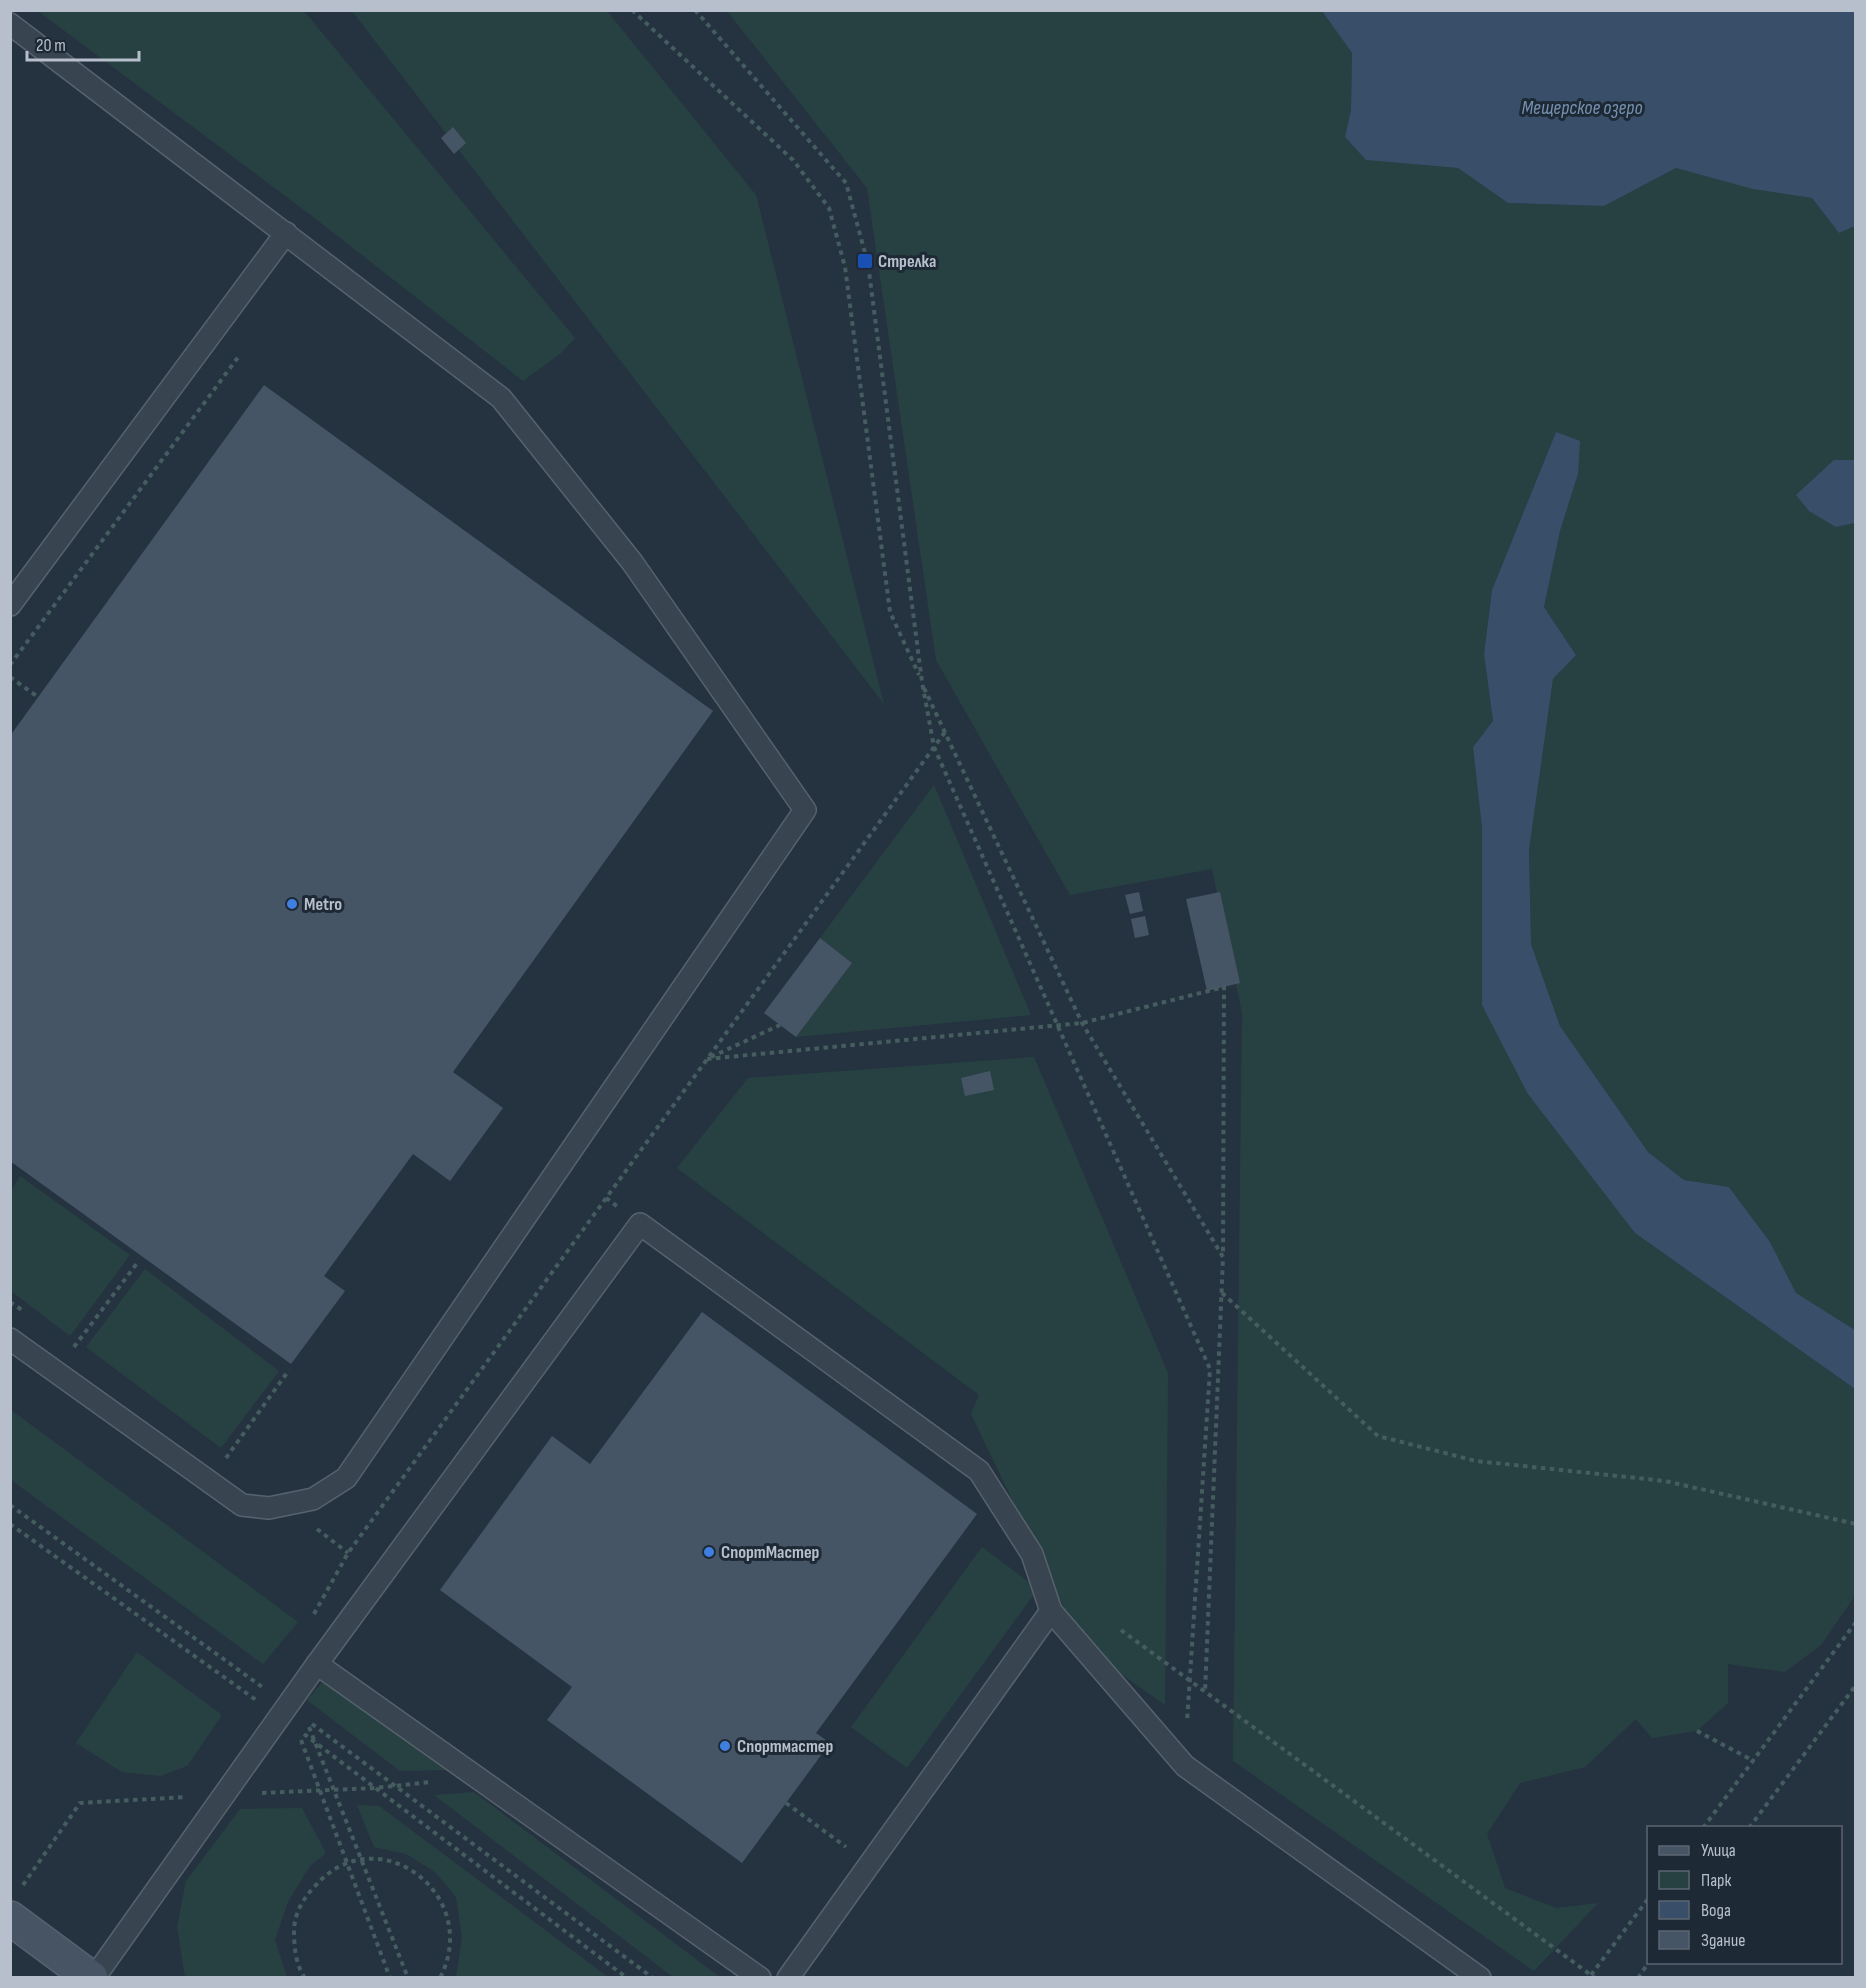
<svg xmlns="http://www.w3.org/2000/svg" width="1866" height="1988" font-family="'Sofia Sans Condensed',sans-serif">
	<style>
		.green { fill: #274142 }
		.water { fill: #394f69 }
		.building { fill: #465565 }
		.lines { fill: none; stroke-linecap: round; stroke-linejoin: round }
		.lane-casing { stroke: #57626e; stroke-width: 24 }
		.secondary-casing { stroke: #57626e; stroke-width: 36 }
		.path { stroke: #455d5f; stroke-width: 4; stroke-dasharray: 4.5 4.5; stroke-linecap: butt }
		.lane { stroke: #394451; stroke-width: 21 }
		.secondary { stroke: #475464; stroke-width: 33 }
		.transit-dot { fill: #1a4fb4; stroke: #1e2936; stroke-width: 2 }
		.shop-dot { fill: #3f7fe0; stroke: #1e2936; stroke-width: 2 }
		.labels { text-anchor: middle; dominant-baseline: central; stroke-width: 6; stroke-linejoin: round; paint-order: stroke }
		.poi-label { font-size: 18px; font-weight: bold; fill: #b6bfcb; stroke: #1e2936; text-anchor: start }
		.water-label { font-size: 20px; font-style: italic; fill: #7691af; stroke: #1e2936 }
	</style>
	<rect width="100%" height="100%" fill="#253341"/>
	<!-- green -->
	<g class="green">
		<polygon points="38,11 304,11 575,338 561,353 523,381 312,216"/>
		<polygon points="352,11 607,11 756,195 884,704"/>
		<polygon points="727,11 1322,11 1352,53 1351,110 1345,137 1366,160 1458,168 1508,203 1604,206 1676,168 1753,188 1812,198 1839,233 1855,226 1855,460 1834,460 1836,527 1855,523 1855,1330 1796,1293 1770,1242 1729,1187 1684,1180 1648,1152 1560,1026 1531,944 1529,850 1553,679 1576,655 1544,607 1560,531 1578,474 1556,432 1492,590 1484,654 1493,721 1473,747 1482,828 1482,1005 1635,1233 1856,1390 1855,1596 1821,1645 1785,1672 1728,1664 1728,1703 1697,1731 1652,1738 1636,1719 1585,1767 1520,1783 1487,1834 1505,1888 1556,1908 1598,1903 1534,1971 1233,1761 1242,1013 1212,869 1070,895 936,660 867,188"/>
		<polygon points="934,785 1031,1015 796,1037 852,963 820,938"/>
		<polygon points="1034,1057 1168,1373 1165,1705 1083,1647 971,1414 979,1395 677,1168 748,1078"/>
		<polygon points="20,1176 130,1255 70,1336 11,1291 11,1191"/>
		<polygon points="145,1269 279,1371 221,1448 86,1347"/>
		<polygon points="11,1410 298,1622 263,1664 11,1480"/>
		<polygon points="982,1547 1038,1589 907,1768 851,1727"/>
		<polygon points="137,1652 222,1715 187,1766 160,1776 122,1772 76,1743"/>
		<polygon points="325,1679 448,1770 400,1771 307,1700"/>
		<polygon points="474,1792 705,1966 720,1977 673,1977 434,1795"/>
		<polygon points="357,1805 379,1806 608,1977 456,1977 462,1937 456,1897 434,1871 406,1854 374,1847"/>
		<polygon points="302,1808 326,1853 310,1866 288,1902 275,1940 287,1977 185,1977 177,1927 186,1881 240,1809"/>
	</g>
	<!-- water -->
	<g class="water">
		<polygon points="1322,11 1855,11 1855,226 1839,233 1812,198 1753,189 1676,168 1604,206 1508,203 1458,168 1366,160 1345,137 1351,110 1352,53"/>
		<polygon points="1556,432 1580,441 1578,474 1560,531 1544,607 1576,655 1553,679 1529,850 1531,944 1560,1026 1648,1152 1684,1180 1729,1187 1770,1242 1796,1293 1855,1330 1855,1389 1635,1233 1528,1094 1482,1005 1482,828 1473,747 1493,721 1484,654 1492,590"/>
		<polygon points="1834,460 1856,460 1855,523 1836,527 1809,511 1796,495"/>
	</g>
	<!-- building -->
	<g class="building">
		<polygon points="453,127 466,143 454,154 441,138"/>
		<polygon points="264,385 713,711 453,1072 503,1108 450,1181 413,1154 324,1276 345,1291 291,1364 10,1161 10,736"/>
		<polygon points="1139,892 1143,911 1130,914 1125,895"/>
		<polygon points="1220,892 1240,983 1207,991 1186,899"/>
		<polygon points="1145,916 1149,935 1135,938 1131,919"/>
		<polygon points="820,938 852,963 796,1037 764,1013"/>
		<polygon points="990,1071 994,1090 965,1096 961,1078"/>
		<polygon points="702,1312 977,1514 816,1733 830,1743 742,1863 547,1720 572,1687 440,1590 552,1436 590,1464"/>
	</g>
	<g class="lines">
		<!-- lane casing -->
		<g class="lane-casing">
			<g id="lane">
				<polyline points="10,24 501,398 632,562 805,810 346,1478 313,1499 269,1508 242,1505 10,1339"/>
				<polyline points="10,605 286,233"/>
				<polyline points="317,1664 760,1978"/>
				<polyline points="94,1978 317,1664 640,1224 979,1471 1032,1554 1051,1611 1185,1766 1480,1978"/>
				<polyline points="788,1978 1051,1611"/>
			</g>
		</g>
		<!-- secondary casing -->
		<g class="secondary-casing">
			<polyline id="secondary" points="10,1918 91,1978"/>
		</g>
		<!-- path -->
		<g class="path">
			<polyline points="632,10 793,160 829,208 845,267 890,612 919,675"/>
			<polyline points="695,10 846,183 868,264 922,682 934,747 1210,1369 1187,1722"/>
			<polyline points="10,665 239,356"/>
			<polyline points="10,677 38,697"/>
			<polyline points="924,688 1082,1023 1223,1257 1205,1692"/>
			<polyline points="711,1057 780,1025"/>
			<polyline points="707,1059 1082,1023 1224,987 1223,1256"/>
			<polyline points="10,1173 11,1173"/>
			<polyline points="606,1198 618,1207"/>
			<polyline points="1222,1293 1378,1436 1476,1461 1665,1481 1856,1524"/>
			<polyline points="10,1302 22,1310"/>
			<polyline points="74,1347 138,1262"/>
			<polyline points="226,1458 289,1370"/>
			<polyline points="10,1505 265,1689"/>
			<polyline points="10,1524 256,1700"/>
			<polyline points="317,1529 348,1553"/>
			<polyline points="314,1614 348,1553 945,732"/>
			<polyline points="1121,1630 1595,1978"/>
			<polyline points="312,1724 653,1978"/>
			<polyline points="309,1727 408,1978"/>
			<polyline points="1697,1731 1754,1761"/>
			<polyline points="304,1734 627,1978"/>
			<polyline points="301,1740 390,1978"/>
			<polyline points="262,1793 375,1788 431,1782"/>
			<polyline points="786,1803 846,1847"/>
			<polyline points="1703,1828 1856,1622"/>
			<polyline points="1749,1828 1856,1685"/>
			<polyline points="23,1885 80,1803 185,1797"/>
			<polyline points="1591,1975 1648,1899"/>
			<path d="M305,1978C295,1964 294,1945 294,1929C295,1912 304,1897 316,1885C378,1816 483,1895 440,1978"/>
			<polyline points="1638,1978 1649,1962"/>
		</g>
		<!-- lane -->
		<use href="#lane" class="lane"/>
		<!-- secondary -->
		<use href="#secondary" class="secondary"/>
	</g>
	<!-- markers -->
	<rect class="transit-dot" x="857" y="253" width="16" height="16" rx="3"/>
	<g class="shop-dot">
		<circle cx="292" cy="904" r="6"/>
		<circle cx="709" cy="1552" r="6"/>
		<circle cx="725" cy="1746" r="6"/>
	</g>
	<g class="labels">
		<!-- poi labels -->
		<g class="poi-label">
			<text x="878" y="261">Стрелка</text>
			<text x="304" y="904">Metro</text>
			<text x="721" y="1552">СпортМастер</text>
			<text x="737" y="1746">Спортмастер</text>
		</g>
		<!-- water labels -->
		<g class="water-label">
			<text x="1582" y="108">Мещерское озеро</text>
		</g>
	</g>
	<!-- border -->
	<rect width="1866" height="1988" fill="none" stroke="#b6bfcb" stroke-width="24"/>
	<!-- legend -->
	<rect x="1647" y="1826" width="195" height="138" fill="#1e2936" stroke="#5b6572" stroke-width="1.5"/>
	<rect x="1659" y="1846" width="30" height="9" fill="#475464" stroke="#5b6572" stroke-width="1.5"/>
	<text x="1701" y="1856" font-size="18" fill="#b6bfcb">Улица</text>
	<rect x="1659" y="1871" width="30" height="18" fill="#274142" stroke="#5b6572" stroke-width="1.5"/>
	<text x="1701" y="1886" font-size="18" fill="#b6bfcb">Парк</text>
	<rect x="1659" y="1901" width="30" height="18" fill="#394f69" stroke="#5b6572" stroke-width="1.5"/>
	<text x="1701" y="1916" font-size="18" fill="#b6bfcb">Вода</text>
	<rect x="1659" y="1931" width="30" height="18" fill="#465565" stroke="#5b6572" stroke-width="1.5"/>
	<text x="1701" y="1946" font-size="18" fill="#b6bfcb">Здание</text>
	<!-- scale -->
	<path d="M27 51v9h112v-9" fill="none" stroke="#b6bfcb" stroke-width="3"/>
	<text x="36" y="51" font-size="18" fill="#b6bfcb" stroke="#1e2936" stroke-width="4.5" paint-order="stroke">20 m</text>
</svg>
